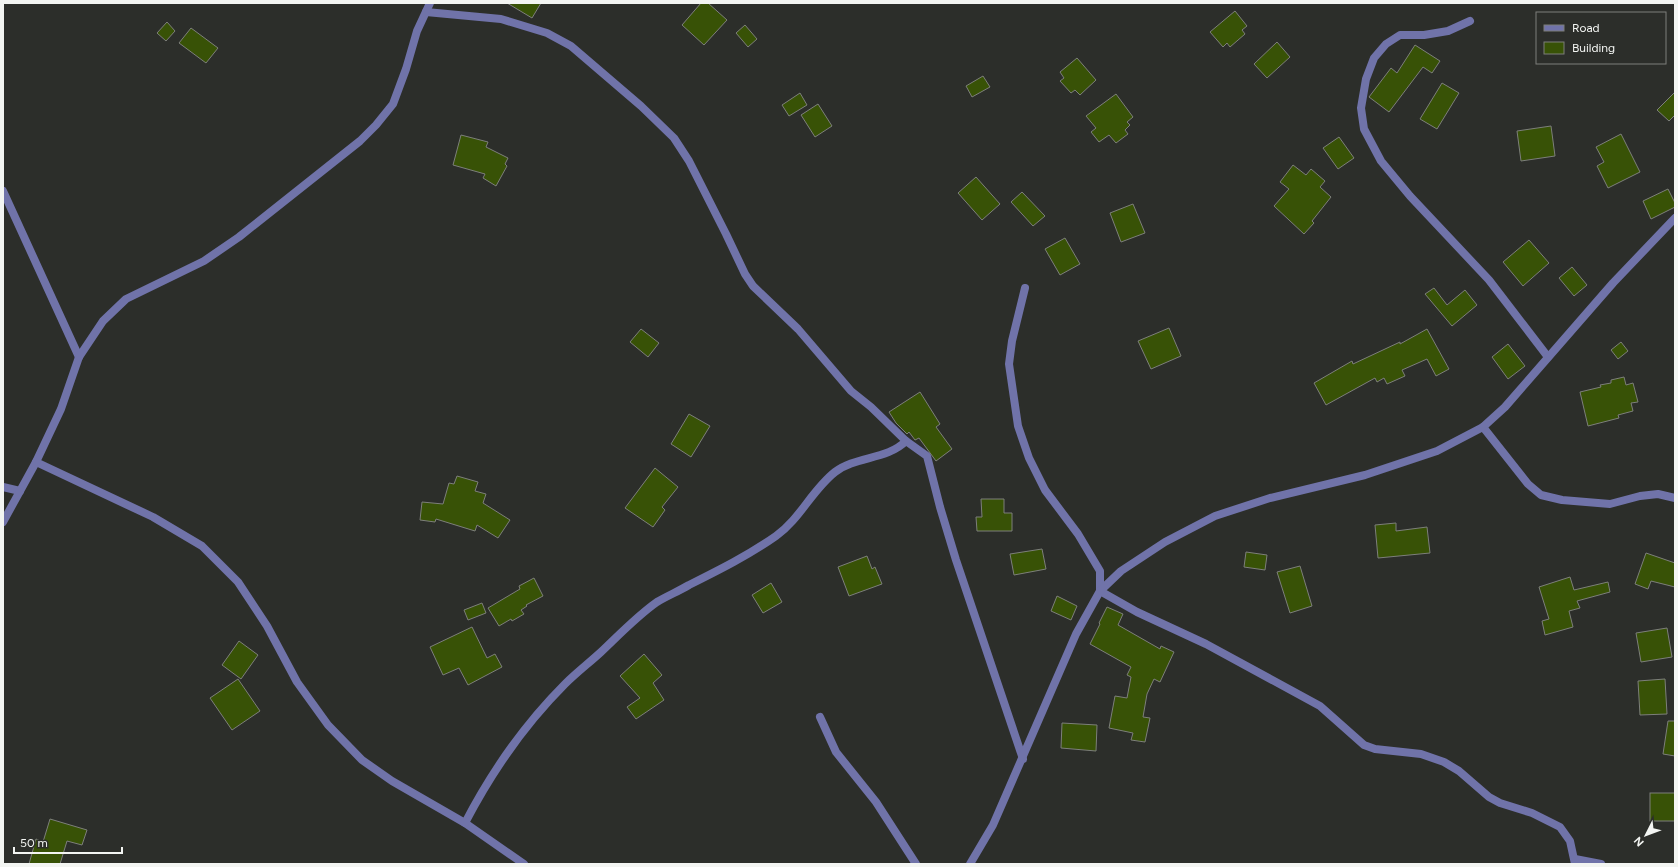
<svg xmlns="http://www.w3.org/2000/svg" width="1678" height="867" font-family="Figtree,sans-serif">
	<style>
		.building { fill: #385206; stroke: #7d7f7b }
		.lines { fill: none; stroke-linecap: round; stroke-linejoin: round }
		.street { stroke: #7073a9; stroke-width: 8 }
	</style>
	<rect width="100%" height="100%" fill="#2c2e2a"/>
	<!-- building -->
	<g class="building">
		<polygon points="507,3 541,3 532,18"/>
		<polygon points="701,3 708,3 727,20 704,45 682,25"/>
		<polygon points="1235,11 1247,26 1242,30 1245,34 1230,47 1227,43 1223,47 1210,32"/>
		<polygon points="167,22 175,31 166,41 157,33"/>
		<polygon points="745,25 757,39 748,47 736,33"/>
		<polygon points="191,28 218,48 206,63 179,43"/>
		<polygon points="1277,42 1290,57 1267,78 1254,64"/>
		<polygon points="1415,45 1440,61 1432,73 1423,67 1389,112 1369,97 1391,68 1397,73"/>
		<polygon points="1077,58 1096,80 1080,95 1075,90 1071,93 1060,81 1064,78 1060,72"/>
		<polygon points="983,76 990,87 972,97 966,86"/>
		<polygon points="1442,83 1459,93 1437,129 1420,119"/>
		<polygon points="1675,92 1675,115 1669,121 1657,110"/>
		<polygon points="800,93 807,105 789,116 782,105"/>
		<polygon points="1116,94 1133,117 1127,122 1130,125 1125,130 1128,134 1116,143 1109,135 1099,142 1091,132 1096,128 1086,116"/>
		<polygon points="818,104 832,126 815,137 801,115"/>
		<polygon points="1551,126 1555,156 1521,161 1517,131"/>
		<polygon points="1621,134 1640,172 1608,188 1597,166 1604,162 1596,147"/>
		<polygon points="461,135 488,142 486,147 508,158 505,164 507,166 496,186 483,178 485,174 453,165"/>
		<polygon points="1339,137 1354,158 1338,169 1323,148"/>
		<polygon points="1293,165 1306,175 1311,169 1325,181 1320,187 1331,197 1312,221 1314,223 1304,234 1274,206 1289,189 1280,182"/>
		<polygon points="976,177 1000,204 982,220 958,193"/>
		<polygon points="1668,189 1675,203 1675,207 1651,219 1643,201"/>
		<polygon points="1022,192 1045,216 1033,226 1011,202"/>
		<polygon points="1133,204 1145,233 1121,242 1110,213"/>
		<polygon points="1065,238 1080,264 1060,275 1045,249"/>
		<polygon points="1529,240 1549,263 1523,286 1503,262"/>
		<polygon points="1572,267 1587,285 1574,296 1559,278"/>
		<polygon points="1434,288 1447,305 1465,290 1477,305 1452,326 1425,294"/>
		<polygon points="1169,328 1181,356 1151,369 1138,341"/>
		<polygon points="641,329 659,343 648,357 630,342"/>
		<polygon points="1427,329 1449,369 1436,376 1427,359 1402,370 1405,376 1387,384 1384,378 1377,382 1375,378 1326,405 1314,383 1352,361 1353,364 1400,342 1400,344"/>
		<polygon points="1621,342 1628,351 1618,359 1611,350"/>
		<polygon points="1508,344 1525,366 1508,379 1492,357"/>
		<polygon points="1624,377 1626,385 1633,383 1638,402 1631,403 1633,411 1618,415 1619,418 1588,426 1580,392 1601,387 1600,385 1611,383 1611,380"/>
		<polygon points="920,392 940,424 936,427 952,449 936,461 919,438 915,440 909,432 907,434 896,423 889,412"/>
		<polygon points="689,414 710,426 691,457 671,444"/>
		<polygon points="655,468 678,487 662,507 665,510 653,527 625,508"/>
		<polygon points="457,476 478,482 475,491 486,494 483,503 510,520 498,538 477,525 475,531 436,519 435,522 420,520 422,502 443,504 449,483 454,484"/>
		<polygon points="981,499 1004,499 1004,513 1012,513 1012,531 977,531 976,517 982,517"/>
		<polygon points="1396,523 1396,531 1427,527 1430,553 1378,558 1375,525"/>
		<polygon points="1042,549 1046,569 1014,575 1010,554"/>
		<polygon points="1246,552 1267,555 1265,570 1244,567"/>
		<polygon points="1646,553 1675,563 1675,587 1651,581 1648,589 1635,584"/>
		<polygon points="867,556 872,569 875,567 882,584 849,596 838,567"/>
		<polygon points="1300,566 1312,606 1290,613 1277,572"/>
		<polygon points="1570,577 1574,590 1608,582 1610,592 1577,601 1580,608 1569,611 1573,627 1545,635 1542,621 1549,619 1539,587"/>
		<polygon points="534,578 543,596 526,605 527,606 521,610 524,614 512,621 511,619 499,626 488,608 520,589 519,586"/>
		<polygon points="771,583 782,602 763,613 752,595"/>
		<polygon points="1057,596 1077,606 1071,620 1051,611"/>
		<polygon points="482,603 486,613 468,620 464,610"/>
		<polygon points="1107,607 1123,614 1118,625 1160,649 1161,646 1174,652 1160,682 1154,679 1147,694 1143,717 1150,718 1145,742 1131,740 1133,733 1109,728 1115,696 1127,698 1131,677 1127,675 1131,667 1090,644 1100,624 1099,623"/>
		<polygon points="472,627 487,658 495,654 502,667 468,685 459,668 443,675 430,647"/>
		<polygon points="1667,628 1672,657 1641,662 1636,633"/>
		<polygon points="239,641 258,655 241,679 222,665"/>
		<polygon points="644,654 662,675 653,683 664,700 636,719 627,707 640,698 620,676"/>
		<polygon points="238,679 260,711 232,730 210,698"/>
		<polygon points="1665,679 1667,714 1640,715 1638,681"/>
		<polygon points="1668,721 1675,721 1675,756 1663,754"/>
		<polygon points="1062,723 1097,725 1096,751 1061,748"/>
		<rect x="1650" y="793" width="25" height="28"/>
		<polygon points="50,819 87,830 82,845 67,841 60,864 29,864 36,839 43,842"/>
	</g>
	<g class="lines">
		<!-- street -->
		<g class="street">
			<polyline points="426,12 501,19 547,33 571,46 641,106 674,138 689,161 726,234 745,274 753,286 798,329 851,391 871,407 906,441 927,456 940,507 956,560 1023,759"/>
			<polyline points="1470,21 1448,31 1424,35 1400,35 1386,44 1374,58 1366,79 1361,108 1364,129 1381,161 1410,196 1489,280 1548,357"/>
			<polyline points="3,191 79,357"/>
			<polyline points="1025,288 1012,341 1009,364 1018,426 1029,458 1045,490 1078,534 1100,571 1100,591 1137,612 1206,644 1320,706 1364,745 1375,749 1421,754 1444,762 1459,771 1489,797 1500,803 1532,813 1560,827 1570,841 1575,864"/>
			<polyline points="1483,427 1528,484 1541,495 1562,500 1610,504 1640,496 1658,494 1675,498"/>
			<polyline points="36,462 153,517 202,546 238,582 267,626 297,682 328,725 362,760 392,781 465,823 524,864"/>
			<polyline points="3,487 20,491"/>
			<polyline points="3,522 36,462 61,409 79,357 103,321 126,299 204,261 239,237 360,141 376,125 393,104 406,69 417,31 430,3"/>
			<polyline points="820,717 836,752 876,802 916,864"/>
			<path d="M465,823C491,773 524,725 565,684C576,673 589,663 601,652C619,635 637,616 657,602C667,596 679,591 689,585C719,570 749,555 776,536C800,519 812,490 835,472C856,456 887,460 906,441"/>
			<polyline points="1575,859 1601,864"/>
			<polyline points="970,864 993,825 1076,634 1100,591 1121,571 1165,542 1215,516 1270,498 1365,475 1437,451 1483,427 1505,407 1613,283 1675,218"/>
		</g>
	</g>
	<!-- border -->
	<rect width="1678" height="867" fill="none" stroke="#f3f5f2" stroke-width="8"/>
	<!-- legend -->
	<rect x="1536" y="12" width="130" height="52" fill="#2c2e2a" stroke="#7c7e7a"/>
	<rect x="1544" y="25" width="20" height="6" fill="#7073a9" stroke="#7c7e7a"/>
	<text x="1572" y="32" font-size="12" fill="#f3f5f2">Road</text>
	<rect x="1544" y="42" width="20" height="12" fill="#385206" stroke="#7c7e7a"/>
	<text x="1572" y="52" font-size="12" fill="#f3f5f2">Building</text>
	<!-- north arrow -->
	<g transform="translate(1646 835) rotate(228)" stroke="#2c2e2a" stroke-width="3" paint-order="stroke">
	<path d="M0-3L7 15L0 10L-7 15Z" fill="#f3f5f2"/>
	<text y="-6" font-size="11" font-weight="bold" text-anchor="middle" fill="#f3f5f2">N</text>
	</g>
	<!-- scale -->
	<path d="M14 847v6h108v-6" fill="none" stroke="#f3f5f2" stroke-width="2"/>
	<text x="20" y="847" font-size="12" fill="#f3f5f2" stroke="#2c2e2a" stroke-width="3" paint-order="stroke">50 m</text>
</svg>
